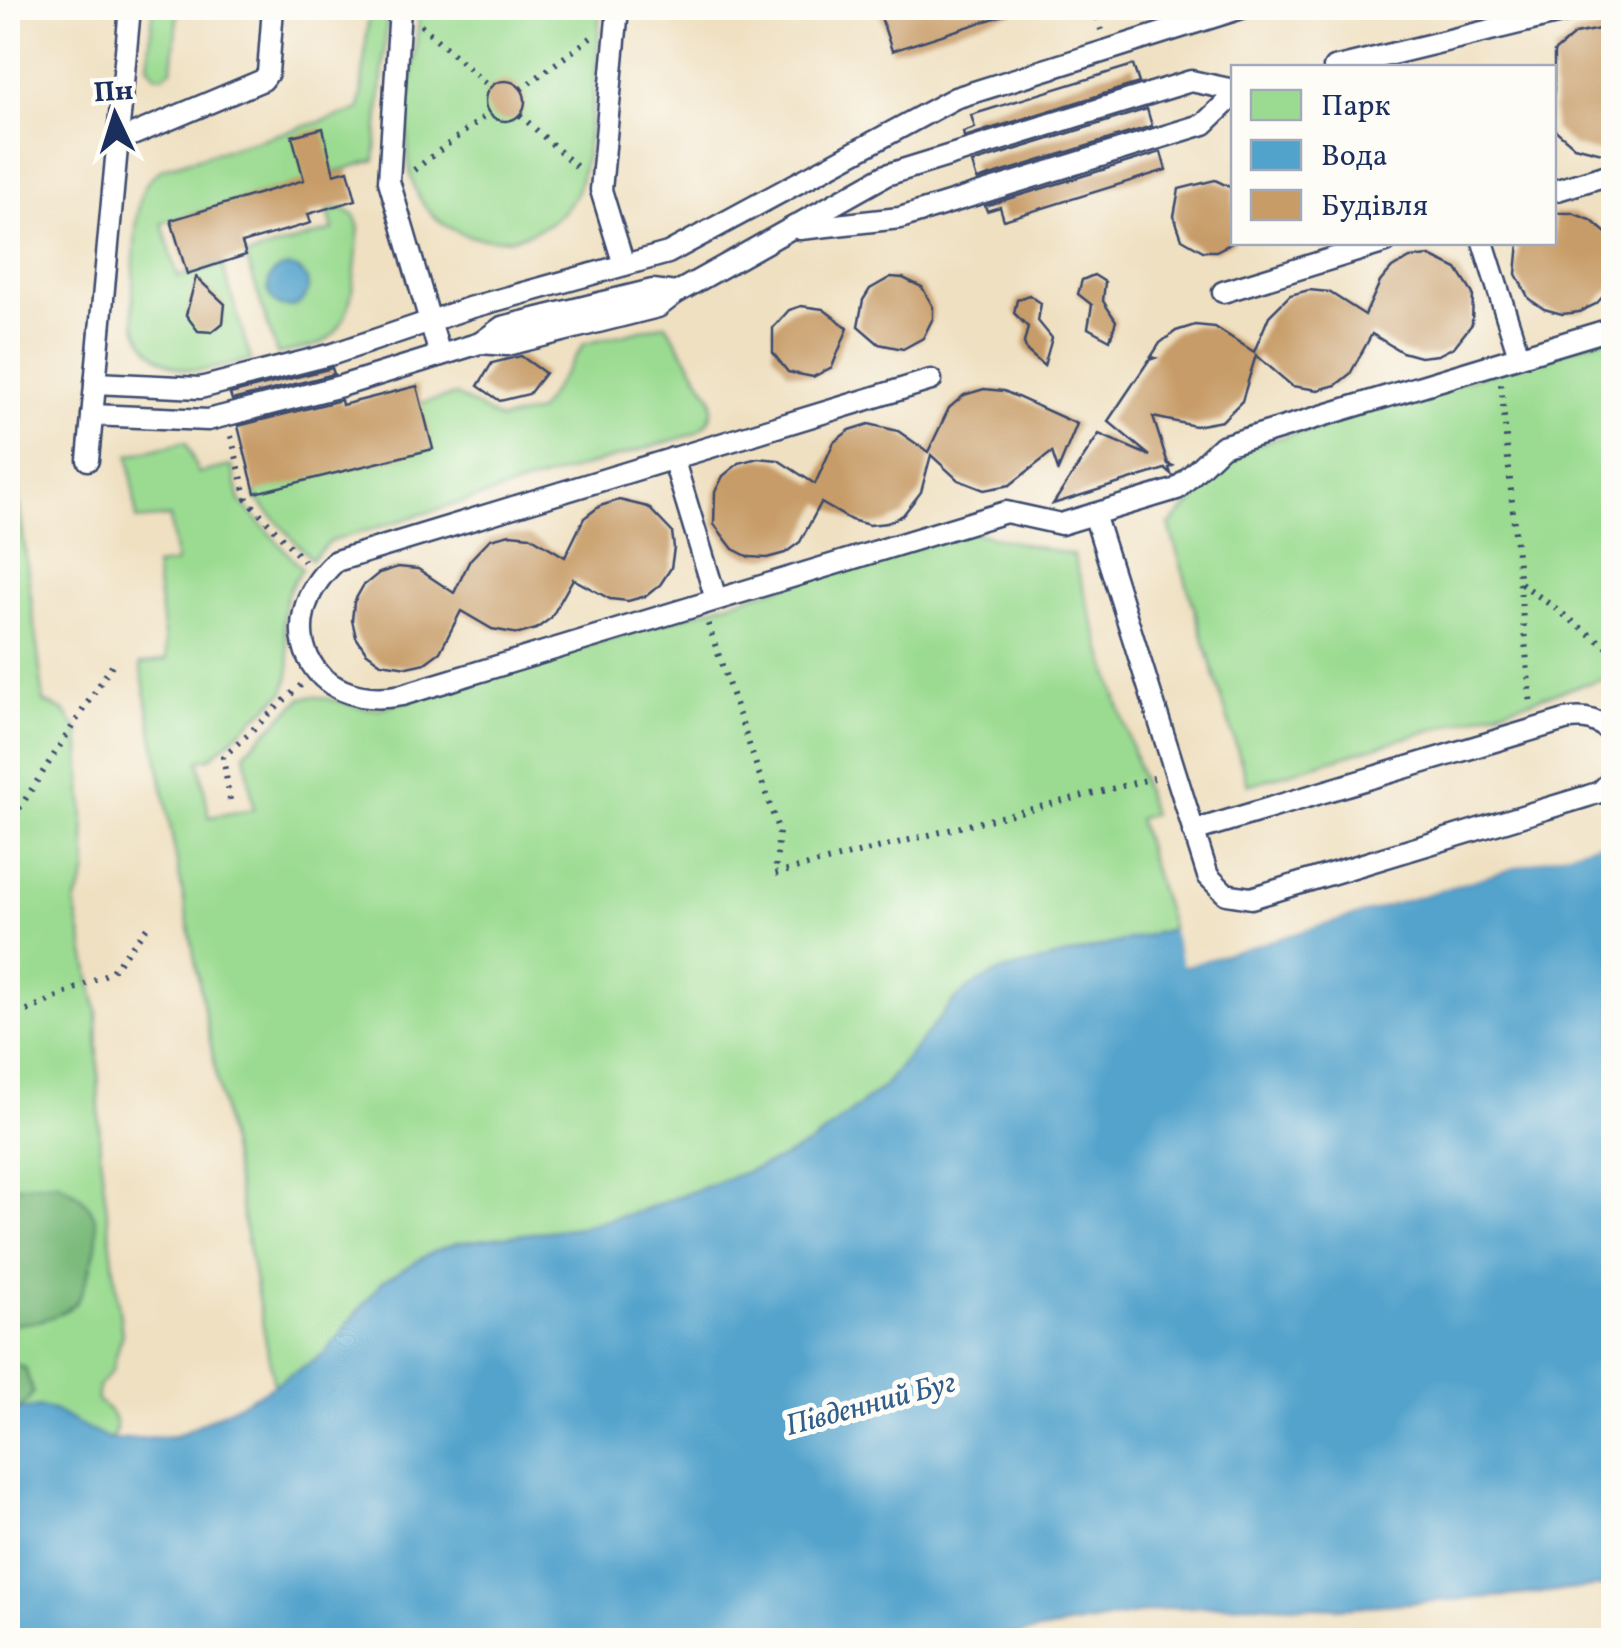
<svg xmlns="http://www.w3.org/2000/svg" width="1621" height="1648" font-family="Vollkorn,serif">
	<style>
		.green { fill: #9bdb91; stroke: #5b8578; stroke-width: 2.5 }
		.forest { fill: #7cbb7b; stroke: #4c756c; stroke-width: 2.5 }
		.water { fill: #52a3cc; stroke: #366995; stroke-width: 2.5 }
		.pier { fill: #efe0c1 }
		.building { fill: #c79c67 }
		.lines { fill: none; stroke-linecap: round; stroke-linejoin: round }
		.service-casing { stroke: #3b4a6d; stroke-width: 25 }
		.path { stroke: #3b4a6d; stroke-width: 6; stroke-dasharray: 2.5 8; stroke-linecap: butt }
		.service { stroke: #fff; stroke-width: 20 }
		.labels { text-anchor: middle; dominant-baseline: central; stroke-width: 10; stroke-linejoin: round; paint-order: stroke }
		.water-label { font-size: 30px; font-style: italic; fill: #315d8a; stroke: #fdfcf7 }
	</style>
	<rect width="100%" height="100%" fill="#fdfcf7"/>
	<filter id="ink" filterUnits="userSpaceOnUse"><feTurbulence type="fractalNoise" baseFrequency=".01" numOctaves="2"/><feDisplacementMap in="SourceGraphic" scale="20" xChannelSelector="R" yChannelSelector="G"/><feConvolveMatrix kernelMatrix="1 2 1 2 8 2 1 2 1" color-interpolation-filters="sRGB"/></filter>
	<filter id="wash" filterUnits="userSpaceOnUse"><feTurbulence type="fractalNoise" baseFrequency=".0048" numOctaves="4" result="noise"/><feDisplacementMap in="SourceGraphic" scale="40" xChannelSelector="R" yChannelSelector="G"/><feGaussianBlur stdDeviation="2.25" result="paint"/><feColorMatrix in="noise" values="0 0 0 0 0 0 0 0 0 0 0 0 0 0 0 0 0 1.4 0 .05"/><feComposite in="paint" operator="in"/></filter>
	<g filter="url(#wash)">
		<rect width="100%" height="100%" fill="#efe0c1"/>
		<!-- green -->
		<g class="green">
			<polygon points="153,8 178,8 172,69 163,76 155,75 148,65"/>
			<path d="M369,8H388L375,160L162,223L178,277L222,264L251,360C229,364 204,374 182,369C162,364 144,348 137,329C129,310 135,209 143,190C147,180 155,173 164,168L360,110Z"/>
			<path d="M420,8H599C600,41 589,172 574,197C535,260 429,252 411,176C401,131 416,55 420,8Z"/>
			<path d="M343,209L354,215L359,228C354,264 358,330 317,345C304,349 290,351 277,354L246,256L333,230L328,211Z"/>
			<path d="M666,324L712,398C714,416 708,427 691,435L331,541L311,559L256,498L255,493L421,403L456,395L500,420L538,412L584,344Z"/>
			<polygon points="1613,335 1613,682 1600,680 1585,684 1248,785 1169,525 1249,447"/>
			<path d="M186,442L198,473L232,466L240,501L302,569C260,621 305,651 283,693L210,758L199,760L209,817L254,809L245,752L302,698C328,692 351,710 380,708L966,531L1073,555L1152,814L1138,819L1172,929L1000,972L970,987L953,1002L883,1087L813,1142L778,1160L637,1212L579,1227L457,1243L363,1304L324,1354L274,1385L140,664L167,660L155,566L176,563L170,517L137,520L129,455Z"/>
			<path d="M12,446L44,702L64,711L79,732L87,872L75,904L97,1011L100,1154L122,1334L112,1371L98,1387V1401C110,1410 116,1416 116,1431L109,1440C78,1426 57,1407 21,1408L33,1393L25,1368L8,1362V1325L43,1320L76,1303L91,1268L56,1182L8,1187V491Z"/>
		</g>
		<!-- forest -->
		<g class="forest">
			<path d="M56,1182C101,1202 105,1230 88,1274C85,1283 82,1297 75,1303C60,1320 29,1323 8,1325V1187Z"/>
			<polygon points="8,1362 25,1368 33,1393 21,1408 8,1411"/>
		</g>
		<!-- water -->
		<g class="water">
			<circle cx="288" cy="287" r="20"/>
			<polygon points="1613,838 1613,1585 1520,1595 1338,1608 1250,1604 1170,1608 987,1640 8,1640 8,1411 40,1407 53,1410 109,1440 176,1436 259,1394 324,1354 382,1282 434,1251 457,1243 579,1227 637,1212 778,1160 813,1142 883,1087 953,1002 970,987 999,972 1172,929 1184,966"/>
		</g>
		<!-- pier -->
		<polygon class="pier" points="1614,833 1613,838 1183,966 1172,929 1177,928 1187,960"/>
		<g id="blocks">
			<!-- building -->
			<g class="building">
				<polygon points="878,8 1010,8 1011,13 892,51"/>
				<polygon points="1614,26 1614,156 1574,146 1554,129 1554,52 1575,34"/>
				<polygon points="1133,65 1139,83 964,137 963,132 975,128 971,115"/>
				<circle cx="505" cy="101" r="20"/>
				<polygon points="1147,109 1152,126 977,180 972,163"/>
				<polygon points="323,128 334,174 348,170 356,200 308,214 311,223 242,243 246,255 187,274 171,220 304,180 292,136"/>
				<polygon points="1161,152 1166,170 1004,220 1000,207 987,211 985,206"/>
				<polygon points="1215,180 1234,189 1234,242 1216,251 1203,251 1182,239 1174,216 1179,189"/>
				<polygon points="1554,213 1572,213 1591,220 1606,233 1614,248 1614,280 1609,290 1596,304 1579,312 1562,314 1544,309 1529,299 1516,274 1519,242 1554,242"/>
				<polygon points="1430,256 1457,269 1473,294 1472,324 1454,347 1438,355 1420,357 1402,352 1372,334 1350,374 1336,385 1318,390 1292,386 1256,355 1242,401 1222,421 1195,426 1153,417 1168,464 1173,466 1169,468 1171,474 1165,469 1053,504 1099,434 1150,456 1108,421 1149,360 1155,358 1151,357 1160,343 1176,331 1195,325 1215,327 1254,352 1269,316 1290,295 1309,290 1329,292 1365,315 1380,282 1392,268 1410,258"/>
				<polygon points="1094,275 1105,282 1103,301 1116,321 1110,340 1088,328 1092,305 1078,294 1082,280"/>
				<polygon points="196,277 225,304 223,323 212,332 198,331 186,315"/>
				<polygon points="891,277 903,278 922,287 933,307 933,318 923,338 903,349 879,344 858,326 863,300 870,289"/>
				<polygon points="1029,295 1041,303 1038,321 1052,338 1044,366 1027,351 1024,343 1028,327 1014,313 1017,300"/>
				<polygon points="801,306 823,309 848,328 832,367 813,377 788,372 773,353 773,328 789,310"/>
				<polygon points="521,356 545,373 529,394 500,401 478,386 492,363"/>
				<polygon points="332,368 334,374 232,400 230,394"/>
				<polygon points="417,386 433,449 255,493 238,426 341,400 342,405"/>
				<polygon points="984,389 1004,391 1077,424 1058,470 1052,452 1010,485 984,490 958,480 931,455 921,492 903,515 887,523 869,525 851,520 821,503 800,542 785,553 767,558 749,557 733,549 714,524 715,492 723,476 739,463 758,458 778,460 815,484 834,442 850,430 869,424 898,431 928,452 949,408 964,395"/>
				<polygon points="619,500 648,507 672,532 674,548 671,568 660,585 646,596 628,601 610,599 573,579 551,618 536,629 519,634 492,629 461,611 440,652 425,663 407,667 381,663 366,652 356,637 352,620 354,602 363,586 379,573 398,567 418,569 454,593 470,560 490,539 510,534 530,536 565,557 584,518 600,506"/>
			</g>
		</g>
	</g>
	<g filter="url(#ink)">
		<use href="#blocks" fill-opacity="0" stroke="#3b4a6d" stroke-width="2.5"/>
		<g class="lines">
			<!-- service casing -->
			<g class="service-casing">
				<g id="service">
					<polyline points="400,8 389,181 440,355"/>
					<polyline points="618,8 601,190 624,265"/>
					<polyline points="1334,68 1581,8"/>
					<polyline points="118,141 263,80 268,73 273,8"/>
					<polyline points="1554,191 1614,173"/>
					<polyline points="800,229 900,218 1204,124 1234,95"/>
					<polyline points="1483,242 1519,356"/>
					<polyline points="1223,292 1386,242"/>
					<polyline points="480,343 507,345 658,307 676,293 886,175 1191,81 1234,90"/>
					<path d="M931,380L336,561C267,624 310,713 402,695L1006,512L1061,524L1177,489L1222,446L1614,328"/>
					<polyline points="95,383 200,388 333,354 469,308 668,253 955,98 1242,8"/>
					<polyline points="92,415 208,420 341,386 480,343 502,327 653,290 676,293"/>
					<polyline points="673,458 716,599"/>
					<polyline points="88,460 130,8"/>
					<polyline points="1094,514 1208,876 1226,894 1251,898 1588,796 1600,792 1614,778"/>
					<path d="M1193,831L1565,720C1586,716 1600,720 1614,736"/>
				</g>
			</g>
			<!-- path -->
			<g class="path">
				<polyline points="1094,8 1101,30"/>
				<polyline points="421,25 490,88"/>
				<polyline points="521,89 592,37"/>
				<polyline points="520,115 578,168"/>
				<polyline points="414,170 489,113"/>
				<polyline points="1501,384 1531,705"/>
				<polyline points="231,436 247,499 306,564"/>
				<polyline points="1521,583 1614,652"/>
				<polyline points="708,624 779,832 775,874 1154,778"/>
				<polyline points="230,800 223,757 301,685"/>
				<polyline points="8,826 112,665"/>
				<polyline points="8,1020 111,972 148,926"/>
			</g>
			<!-- service -->
			<use href="#service" class="service"/>
		</g>
	</g>
	<g class="labels">
		<!-- water labels -->
		<g class="water-label">
			<text transform="translate(871 1405) rotate(-15)">Південний Буг</text>
		</g>
	</g>
	<!-- margin -->
	<rect width="1621" height="1648" fill="none" stroke="#fdfcf7" stroke-width="40"/>
	<!-- legend -->
	<rect x="1231" y="65" width="325" height="180" fill="#fdfcf7" stroke="#a3aaba" stroke-width="2.5"/>
	<rect x="1251" y="90" width="50" height="30" fill="#9bdb91" stroke="#a3aaba" stroke-width="2.5"/>
	<text x="1321" y="115" font-size="30" fill="#1b2f5e">Парк</text>
	<rect x="1251" y="140" width="50" height="30" fill="#52a3cc" stroke="#a3aaba" stroke-width="2.5"/>
	<text x="1321" y="165" font-size="30" fill="#1b2f5e">Вода</text>
	<rect x="1251" y="190" width="50" height="30" fill="#c79c67" stroke="#a3aaba" stroke-width="2.5"/>
	<text x="1321" y="215" font-size="30" fill="#1b2f5e">Будівля</text>
	<!-- north arrow -->
	<g transform="translate(115 115) rotate(356)" stroke="#fdfcf7" stroke-width="8" paint-order="stroke">
	<path d="M0-8L18 38L0 25L-18 38Z" fill="#1b2f5e"/>
	<text y="-15" font-size="28" font-weight="bold" text-anchor="middle" fill="#1b2f5e">Пн</text>
	</g>
</svg>
